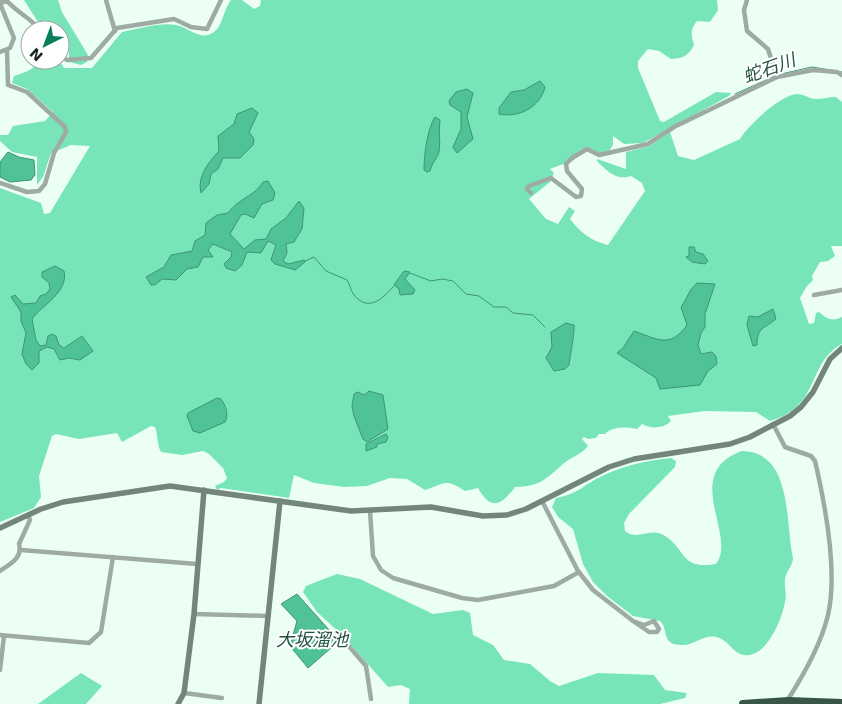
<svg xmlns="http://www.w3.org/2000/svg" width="842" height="704" font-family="'DejaVu Sans','Noto Sans JP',sans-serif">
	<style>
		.green { fill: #78e5b9 }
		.water { fill: #4fc397; stroke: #3e9473 }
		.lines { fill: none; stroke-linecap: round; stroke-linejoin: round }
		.stream { stroke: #3e9473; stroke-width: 1 }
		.street { stroke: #9eaba5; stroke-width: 4.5 }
		.secondary { stroke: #72867c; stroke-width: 5.5 }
		.highway { stroke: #385548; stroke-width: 8 }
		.labels { text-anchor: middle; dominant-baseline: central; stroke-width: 4; stroke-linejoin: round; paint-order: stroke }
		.water-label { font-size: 18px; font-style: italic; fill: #245441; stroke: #fff }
	</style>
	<rect width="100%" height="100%" fill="#ebfff5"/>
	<!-- green -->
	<g class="green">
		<path d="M24,0H58L62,12L88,55L87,62L81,65L69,62C69,53 70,45 60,40V30H43Z"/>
		<path d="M231,0H242L254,9L260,6L261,0H717L718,10L710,22L697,21C690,30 691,35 694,45C688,56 684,58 671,59L659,51L648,49L638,61V68L660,121L664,122L716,92L731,93L729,96L643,143L624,144L613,136V145L609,151L599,153L588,148L580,150L574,160L550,169L554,173L550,182L529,199L546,219L558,224L569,207L575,211L570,219C581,233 591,241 608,245L645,191L642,183L631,176C616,181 607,171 597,161V159L626,169V152L650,146L670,132L678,156L694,160L740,139C747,126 782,94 797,94C804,94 810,99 816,99C823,99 829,97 836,97L842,102V246H831L835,256L828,261L820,262L812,276L813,280L807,286L800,298L809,324L814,323L816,313L819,312C827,319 832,322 842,317V344C806,363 822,406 770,421L756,412L705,411L668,416L671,421C663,429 651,429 642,424L637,429C627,427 613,426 605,434H599L596,438L588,439L584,437L582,439L588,446C580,456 570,457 563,464C545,480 540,486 515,487C501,506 491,511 478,488L465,491C445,478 446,483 425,490L407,479L390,478L367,486L344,487L314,483L294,475L289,498L221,488L217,490L215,486L224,482L227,478L223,468L209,454L203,451L182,455L161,452C157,445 158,435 155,427L151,426L122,442L117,433L79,439L56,434L52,436L39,476L41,497L34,508L0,522V188L41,203L44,214L50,213L90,146L71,145L51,153L43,177L37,185V157L12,152L0,141V135H8L13,126L45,121L53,112L27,89L12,83L14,76C23,73 35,70 39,60H59L64,68H92L122,32C136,29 163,22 176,25C191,28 203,45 218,28C224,19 224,9 231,0Z"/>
		<path d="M742,451C793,452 785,522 793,558C793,566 786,571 785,579C784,587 787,594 785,602C782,619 766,659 744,655C732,653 728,639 716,637C705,634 694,645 683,645C660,646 669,628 660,621L633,616L607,596L593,582L583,564L573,529L558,517L552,507L556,498C578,494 583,485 602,476C622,466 648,460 671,458L676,461L675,467L629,514L624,523L625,531C638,542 650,526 665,536C687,550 680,570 716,564C738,536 680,473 742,451Z"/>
		<polygon points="337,574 360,579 433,614 463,610 470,613 473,635 493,645 504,660 530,664 550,681 559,686 598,673 654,675 665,690 687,693 685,698 660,704 409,704 410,689 401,685 388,687 342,635 317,612 303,592 306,586"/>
		<polygon points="81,673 102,686 86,704 38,704"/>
	</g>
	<!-- water -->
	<g class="water">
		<path d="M540,81L545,87C540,108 518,118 499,114V108L511,92L524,90Z"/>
		<polygon points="467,89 473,93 467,117 473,139 457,153 453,147 461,129 461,112 450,105 449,101 456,92"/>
		<path d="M252,108L258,113L249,132L254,139L253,145L240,158H223L218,169L211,174L209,184L201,193C197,177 208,163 219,151L218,136L234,124L237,114Z"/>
		<path d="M435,117L440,120C438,132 441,141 439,152C438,158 432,162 430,171L427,172L424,170C424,155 427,130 435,117Z"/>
		<polygon points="8,152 19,157 34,160 35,175 31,180 10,182 0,177 0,162"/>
		<path d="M268,181L275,193L273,200L262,204L254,218L245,214L241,215L230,234L244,249L255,240L266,239L271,229L286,218L299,201L304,208L302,229L294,242L286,244L287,253L283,261L288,264L304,260L305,262L295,270L275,264L271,260L276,245L268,241L261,253L247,252L242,265L235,271L226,268L224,264L231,257L232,252L213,244L208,250L213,257H203L198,267L187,269L176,280L162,279L155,285H151L146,277L164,267L171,255L192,251L195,241L205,235L206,223L217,215L228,213C239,198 255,196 263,182Z"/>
		<polygon points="689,247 694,247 696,252 703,254 708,261 705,264 692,262 686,257 689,256"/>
		<path d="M55,266L64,271C69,292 42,305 32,319L36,340L40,346L46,345L48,336L52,334L56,336L59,345L64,348L82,336L93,351L80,360L69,358L60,360L54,349L47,347L39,351V363L32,370L26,364L22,354L26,333L21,321V312L11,297L15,295L23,304L36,303L40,296L46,294L50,289L49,283L42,277V272Z"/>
		<polygon points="404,271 410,272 405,279 415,290 413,294 400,295 399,289 394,285"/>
		<path d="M697,283L715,284L705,314V327L701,333L698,345L701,354L712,352L716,356L717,364L708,371L700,385L660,389L656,378L617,353L623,348L634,331C657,339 670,349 687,325L681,307C688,298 687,292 697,283Z"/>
		<path d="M773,309L776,319C764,329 757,327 757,345L753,346L747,325L749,316L758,317Z"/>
		<path d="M566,323L574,325C575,330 570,357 569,365L565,369L554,371L546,358L552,347L551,332Z"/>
		<polygon points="369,391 383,395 388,429 367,442 363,439 354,416 352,406 354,394 358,392 364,395"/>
		<path d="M217,398L221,399C226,406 229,414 225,422L200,433L193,431L187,416L188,413Z"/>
		<polygon points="386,434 388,437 386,442 377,444 377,447 366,451 366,444"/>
		<polygon points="297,594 339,641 308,668 290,646 297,621 281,604"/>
	</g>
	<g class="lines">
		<!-- stream -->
		<g class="stream">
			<polyline points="781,74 812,67 842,72"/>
			<polyline points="735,94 775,76"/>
			<path d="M305,261L314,257L326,271L347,280C350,285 351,291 354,295C369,313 383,298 394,286"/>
			<polyline points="410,273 431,281 442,279 453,281 466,294 479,296 494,307 506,307 513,313 533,315 545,327"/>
		</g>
		<!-- street -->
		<g class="street">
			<polyline points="106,0 115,31"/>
			<polyline points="747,0 744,10 747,31 768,49 777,77"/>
			<path d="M0,52L10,48L14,38L1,6L2,1L8,2C18,13 31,18 40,30"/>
			<polyline points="60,55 67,60 91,58 117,28 174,19 191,27 207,29 221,0"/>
			<polyline points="0,183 27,192 39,191 45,184 54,153 66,132 65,127 27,92 8,85 7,50"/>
			<polyline points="531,193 527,189 529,186 551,178 576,197 581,196 582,189 567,171 566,164 572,158 587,149 599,155 648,144 674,127 777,77 813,70 837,72 842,75"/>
			<polyline points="814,295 842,290"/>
			<path d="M773,424L785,447L811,456L815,461C825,504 838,572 828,615C821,645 803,676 787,701"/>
			<polyline points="542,501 578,571 593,590 633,621 644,625 654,621 659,629 657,632 649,632 633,621"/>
			<polyline points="370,511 373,556 381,570 393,578 462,598 478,600 554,586 579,572"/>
			<polyline points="21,550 197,564"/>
			<path d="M0,571C10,564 23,558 19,544L30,520L28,515"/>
			<polyline points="194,614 268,616"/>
			<polyline points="0,635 89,643 101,632 113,557"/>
			<polyline points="341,642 347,644 366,666 371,699"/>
			<polyline points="0,670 4,636"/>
			<polyline points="184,693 222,698"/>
		</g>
		<!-- secondary -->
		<g class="secondary">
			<polyline points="0,528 41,509 63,502 170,486 351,511 431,507 483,516 507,515 526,509 609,467 634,459 730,444 750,437 790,416 801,407 813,392 830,359 842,348"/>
			<polyline points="178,704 184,693 194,614 204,490"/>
			<polyline points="259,704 280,501"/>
		</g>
		<!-- highway -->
		<polyline class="highway" points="743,704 788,701 842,703"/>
	</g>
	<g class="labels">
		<!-- water labels -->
		<g class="water-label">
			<text transform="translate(769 68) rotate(-20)">蛇石川</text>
			<text x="312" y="639">大坂溜池</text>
		</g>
	</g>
	<!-- north arrow -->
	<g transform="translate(45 45) rotate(222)"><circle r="24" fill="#ffffff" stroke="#a3a8a5"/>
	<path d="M0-4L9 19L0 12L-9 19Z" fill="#097e5b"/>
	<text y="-8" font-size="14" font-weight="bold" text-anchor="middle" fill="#18251f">N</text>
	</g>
</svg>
